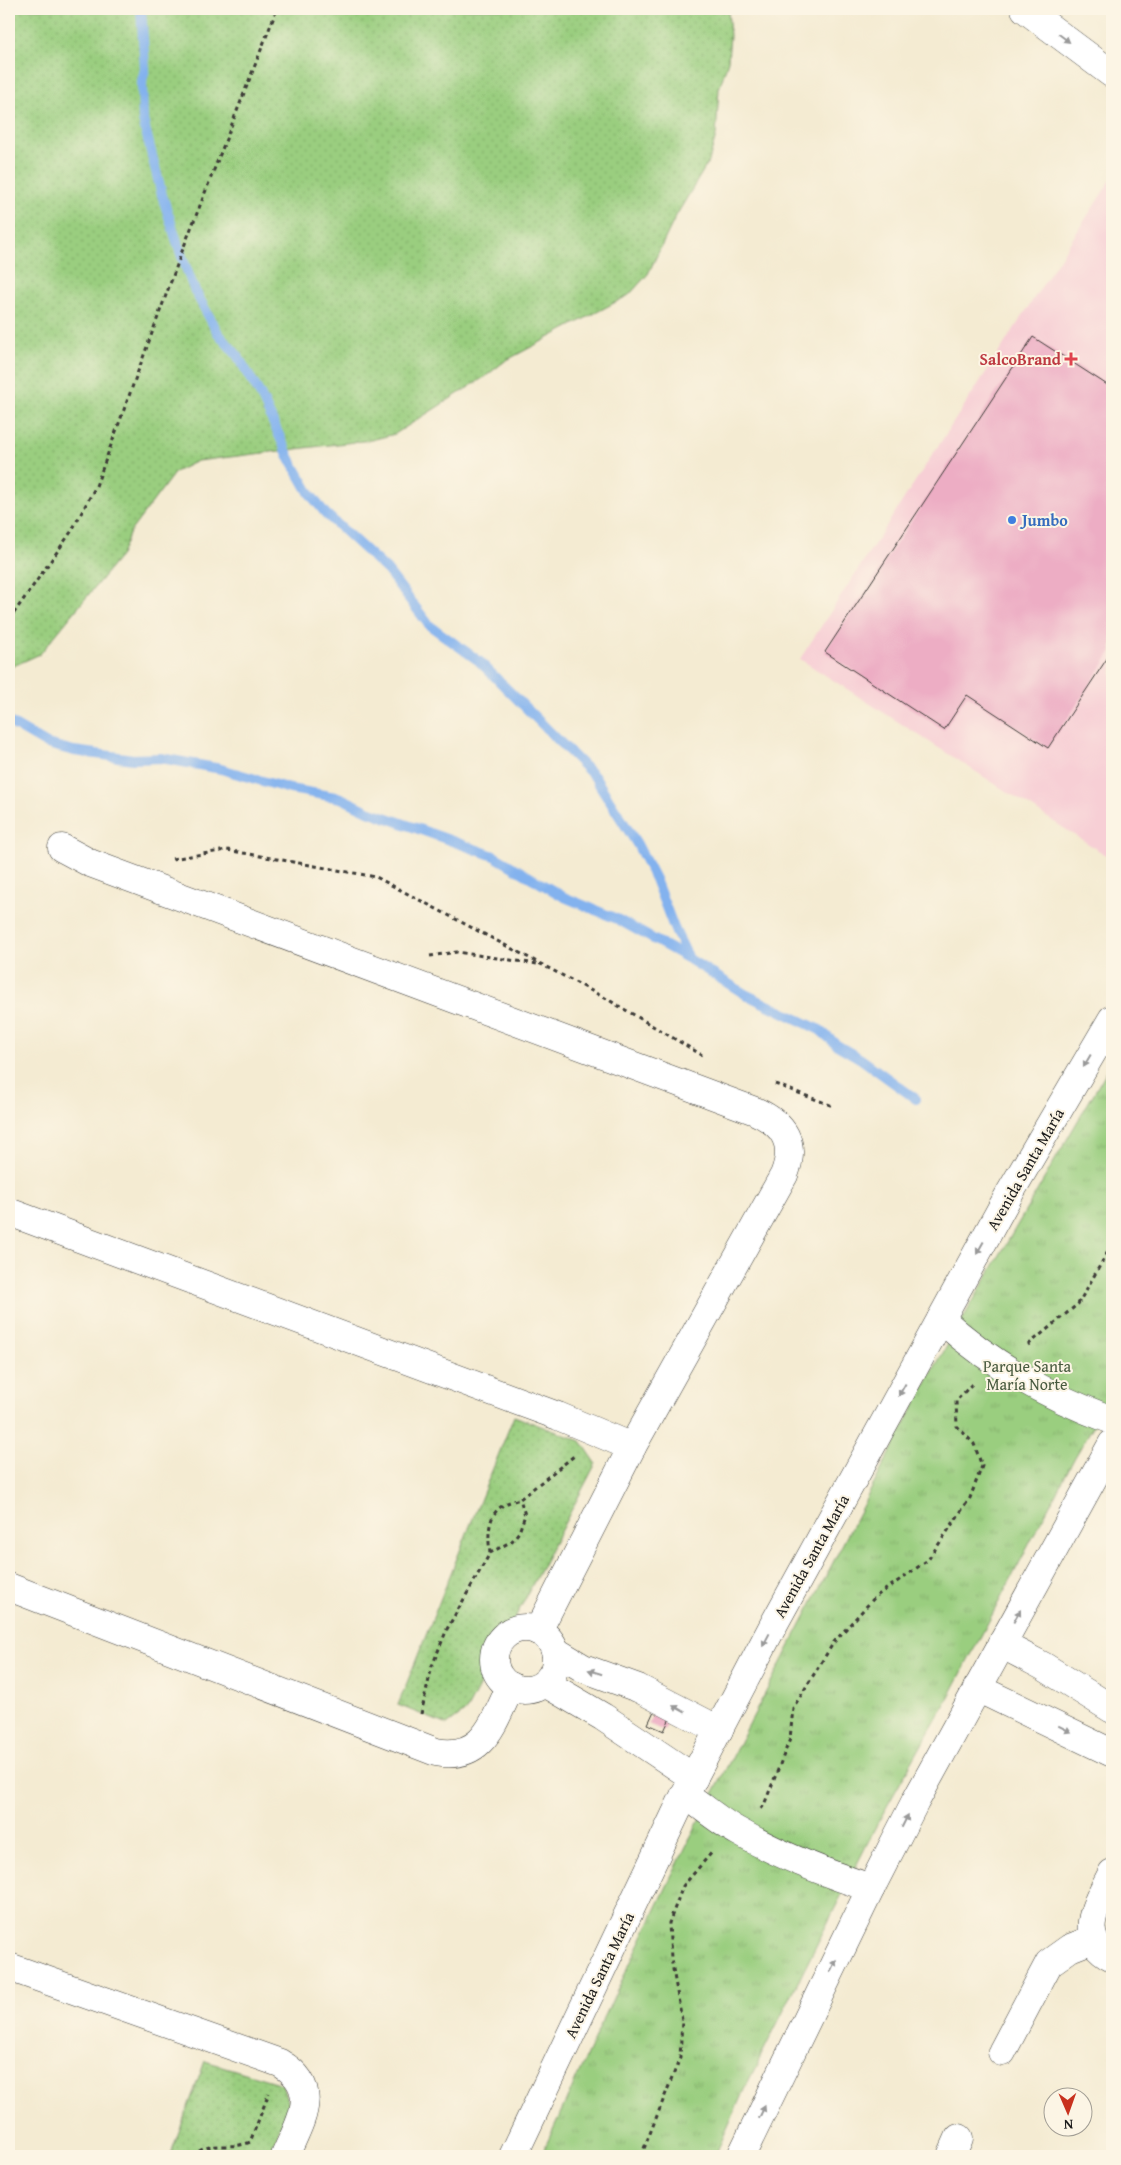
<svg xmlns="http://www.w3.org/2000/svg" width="1121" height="2165" font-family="'Gentium Book Plus',serif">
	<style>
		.built { fill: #f7cfd5 }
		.grass { fill: url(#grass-dots); stroke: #5b754e }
		.park { fill: url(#park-tufts); stroke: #5b754e }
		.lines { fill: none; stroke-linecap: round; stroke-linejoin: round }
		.stream { stroke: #83b2ee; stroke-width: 10 }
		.building { fill: #edadc4 }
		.street-casing { stroke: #3c3b37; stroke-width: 29 }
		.path { stroke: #3c3b37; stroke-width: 3; stroke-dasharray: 4 4; stroke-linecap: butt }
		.street { stroke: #fff; stroke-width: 28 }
		.oneway { fill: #999 }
		.health-dot { fill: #e0444e; stroke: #fcf5e5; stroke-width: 2 }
		.shop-dot { fill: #3f7fe0; stroke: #fcf5e5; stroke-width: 2 }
		.labels { text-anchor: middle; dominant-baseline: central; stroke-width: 4; stroke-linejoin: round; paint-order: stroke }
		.health-label { font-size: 16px; font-weight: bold; fill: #be3a42; stroke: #fcf5e5; text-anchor: end }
		.shop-label { font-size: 16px; font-weight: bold; fill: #366cbe; stroke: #fcf5e5; text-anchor: start }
		.street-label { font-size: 16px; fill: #1c1c1c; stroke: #fcf5e5 }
		.park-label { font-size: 16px; fill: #485a3f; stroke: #fcf5e5 }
	</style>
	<defs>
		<pattern id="grass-dots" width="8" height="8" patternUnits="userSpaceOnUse" patternTransform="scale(1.25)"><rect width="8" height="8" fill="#9ace7f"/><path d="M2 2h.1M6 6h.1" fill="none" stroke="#84b06d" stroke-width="1.8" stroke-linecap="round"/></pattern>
		<pattern id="park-tufts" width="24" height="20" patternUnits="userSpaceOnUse" patternTransform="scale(1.25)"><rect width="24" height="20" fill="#9ace7f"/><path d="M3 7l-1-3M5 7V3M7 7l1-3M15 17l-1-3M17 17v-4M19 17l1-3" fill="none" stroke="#84b06d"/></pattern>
	</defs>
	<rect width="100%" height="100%" fill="#fcf5e5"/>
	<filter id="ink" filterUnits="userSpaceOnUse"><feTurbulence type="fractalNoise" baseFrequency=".02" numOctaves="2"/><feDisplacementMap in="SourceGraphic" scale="10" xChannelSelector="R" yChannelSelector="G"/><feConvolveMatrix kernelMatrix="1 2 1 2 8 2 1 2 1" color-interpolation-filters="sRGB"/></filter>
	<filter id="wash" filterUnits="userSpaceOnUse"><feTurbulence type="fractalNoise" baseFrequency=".0096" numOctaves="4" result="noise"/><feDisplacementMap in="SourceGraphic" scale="20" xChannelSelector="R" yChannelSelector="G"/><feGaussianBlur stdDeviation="1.12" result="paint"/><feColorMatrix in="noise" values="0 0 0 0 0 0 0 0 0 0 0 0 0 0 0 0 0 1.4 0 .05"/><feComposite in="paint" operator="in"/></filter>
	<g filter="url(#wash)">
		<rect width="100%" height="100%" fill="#f4ebd2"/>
		<!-- built -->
		<polygon class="built" points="1112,178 1112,859 800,659"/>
		<!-- grass -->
		<g class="grass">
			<polygon points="9,9 728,9 730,36 728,61 719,89 716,136 709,161 676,216 648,274 629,295 505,361 486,376 395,434 371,440 197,461 175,472 130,532 121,555 40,654 9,668"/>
			<polygon points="514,1416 581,1441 596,1463 467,1710 447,1725 398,1705"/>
			<polygon points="205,2061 282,2084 289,2106 268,2156 170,2156"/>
		</g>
		<!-- park -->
		<polygon class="park" points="1112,1062 1112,1394 1075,1457 951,1693 877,1824 744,2090 715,2156 541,2156 602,2022 690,1838 933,1370"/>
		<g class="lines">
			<!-- stream -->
			<g class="stream">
				<polyline points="141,9 145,69 142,81 143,120 162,195 181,254 194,289 218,333 237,355 260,394 290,459 310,494 326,514 387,570 429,625 479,661 594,776 637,844 655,879 674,928 689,959"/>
				<polyline points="9,722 47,744 74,751 133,759 161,758 221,769 290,789 341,798 368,811 494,856 564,897 617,919 689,959 745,994 820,1030 837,1045 861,1059 916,1099"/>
			</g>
		</g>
		<g id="blocks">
			<!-- building -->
			<g class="building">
				<polygon points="1033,337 1112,388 1112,651 1048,748 967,695 944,730 825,652"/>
				<polygon points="654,1711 670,1718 664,1731 648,1724"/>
			</g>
		</g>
	</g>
	<g filter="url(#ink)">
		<use href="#blocks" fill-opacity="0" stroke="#3c3b37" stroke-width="1"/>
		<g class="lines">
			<!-- street casing -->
			<g class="street-casing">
				<g id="street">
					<polyline points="1025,9 1112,74"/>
					<path d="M62,848L90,863L755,1111C784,1124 797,1143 784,1175L632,1447L538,1631"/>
					<polyline points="9,1212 558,1416 632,1447"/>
					<path d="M941,1319C991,1365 1049,1397 1112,1420"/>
					<path d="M9,1587L436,1752C484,1761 493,1722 511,1686"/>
					<circle cx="525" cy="1659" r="31"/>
					<polyline points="1001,1644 1043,1666 1112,1709"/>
					<polyline points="555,1651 583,1668 638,1688 719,1730"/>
					<polyline points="545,1683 603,1717 694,1778"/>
					<polyline points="977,1688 1112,1753"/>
					<path d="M685,1794C703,1807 720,1822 739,1832C781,1856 825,1873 871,1888"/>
					<path d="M1112,1873C1098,1901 1074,1938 1112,1957"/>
					<path d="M9,1967L280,2063C323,2088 300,2121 285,2156"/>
					<polyline points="1002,2052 1049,1963 1070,1948 1093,1939"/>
					<polyline points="513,2156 685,1794 775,1622 1011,1191 1112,1019"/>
					<polyline points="741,2156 871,1888 915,1802 1112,1444"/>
					<polyline points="951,2156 959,2138"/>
				</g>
			</g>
			<!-- path -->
			<g class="path">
				<polyline points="9,620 71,532 96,486 181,254 277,9"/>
				<polyline points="172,859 227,850 376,877 607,999 702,1055"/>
				<polyline points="430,956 457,952 537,964"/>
				<polyline points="775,1084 833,1106"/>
				<polyline points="1028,1345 1078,1304 1110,1248 1112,1240"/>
				<path d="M490,1553C488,1539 487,1515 502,1506C507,1502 514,1501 520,1499"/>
				<polyline points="421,1714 432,1666 447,1629 490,1553 512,1541 519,1532 525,1515 520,1499 574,1456"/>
				<polyline points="761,1809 764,1805 790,1739 793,1708 834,1642 875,1597 928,1560 970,1498 982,1466 974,1444 957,1426 956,1401 972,1384"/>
				<path d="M193,2156C209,2139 231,2151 250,2142L269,2093"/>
				<polyline points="641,2156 680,2058 682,2020 671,1958 669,1923 683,1886 713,1851"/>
			</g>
			<!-- street -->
			<use href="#street" class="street"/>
		</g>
		<!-- one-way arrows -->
		<defs><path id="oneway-solid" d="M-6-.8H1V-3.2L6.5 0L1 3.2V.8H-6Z" transform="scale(1.25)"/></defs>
		<g class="oneway">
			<use href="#oneway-solid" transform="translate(1064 38) rotate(37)"/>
			<use href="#oneway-solid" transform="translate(1087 1061) rotate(120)"/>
			<use href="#oneway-solid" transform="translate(980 1248) rotate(119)"/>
			<use href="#oneway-solid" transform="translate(902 1390) rotate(119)"/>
			<use href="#oneway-solid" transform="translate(1017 1616) rotate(-61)"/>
			<use href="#oneway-solid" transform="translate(766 1640) rotate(118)"/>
			<use href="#oneway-solid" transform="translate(595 1672) rotate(-162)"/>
			<use href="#oneway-solid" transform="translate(679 1709) rotate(-152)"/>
			<use href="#oneway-solid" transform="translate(1065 1729) rotate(26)"/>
			<use href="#oneway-solid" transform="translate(905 1821) rotate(-63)"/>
			<use href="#oneway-solid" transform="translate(833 1966) rotate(-64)"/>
			<use href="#oneway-solid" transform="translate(762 2112) rotate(-65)"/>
		</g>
	</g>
	<!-- markers -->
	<path class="health-dot" d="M1068.5 351.5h5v5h5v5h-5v5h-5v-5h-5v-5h5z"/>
	<circle class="shop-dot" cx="1012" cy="520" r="5"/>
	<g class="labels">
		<!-- health labels -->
		<g class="health-label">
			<text x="1061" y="359">SalcoBrand</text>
		</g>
		<!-- shop labels -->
		<g class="shop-label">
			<text x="1022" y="520">Jumbo</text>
		</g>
		<!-- street labels -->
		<g class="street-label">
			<text transform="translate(1025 1169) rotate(-60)">Avenida Santa María</text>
			<text transform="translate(811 1556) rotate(-61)">Avenida Santa María</text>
			<text transform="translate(599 1975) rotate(-64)">Avenida Santa María</text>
		</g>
		<!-- park labels -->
		<g class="park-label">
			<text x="1027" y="1366">Parque Santa<tspan x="1027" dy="18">María Norte</tspan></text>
		</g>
	</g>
	<!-- margin -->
	<rect width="1121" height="2165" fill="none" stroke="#fcf5e5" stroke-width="30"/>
	<!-- north arrow -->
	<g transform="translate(1068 2112) rotate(178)"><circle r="24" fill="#fcf5e5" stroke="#a29e95"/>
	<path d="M0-4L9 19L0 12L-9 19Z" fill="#c8321e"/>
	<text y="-8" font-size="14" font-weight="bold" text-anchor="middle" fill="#1c1c1c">N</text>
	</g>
</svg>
